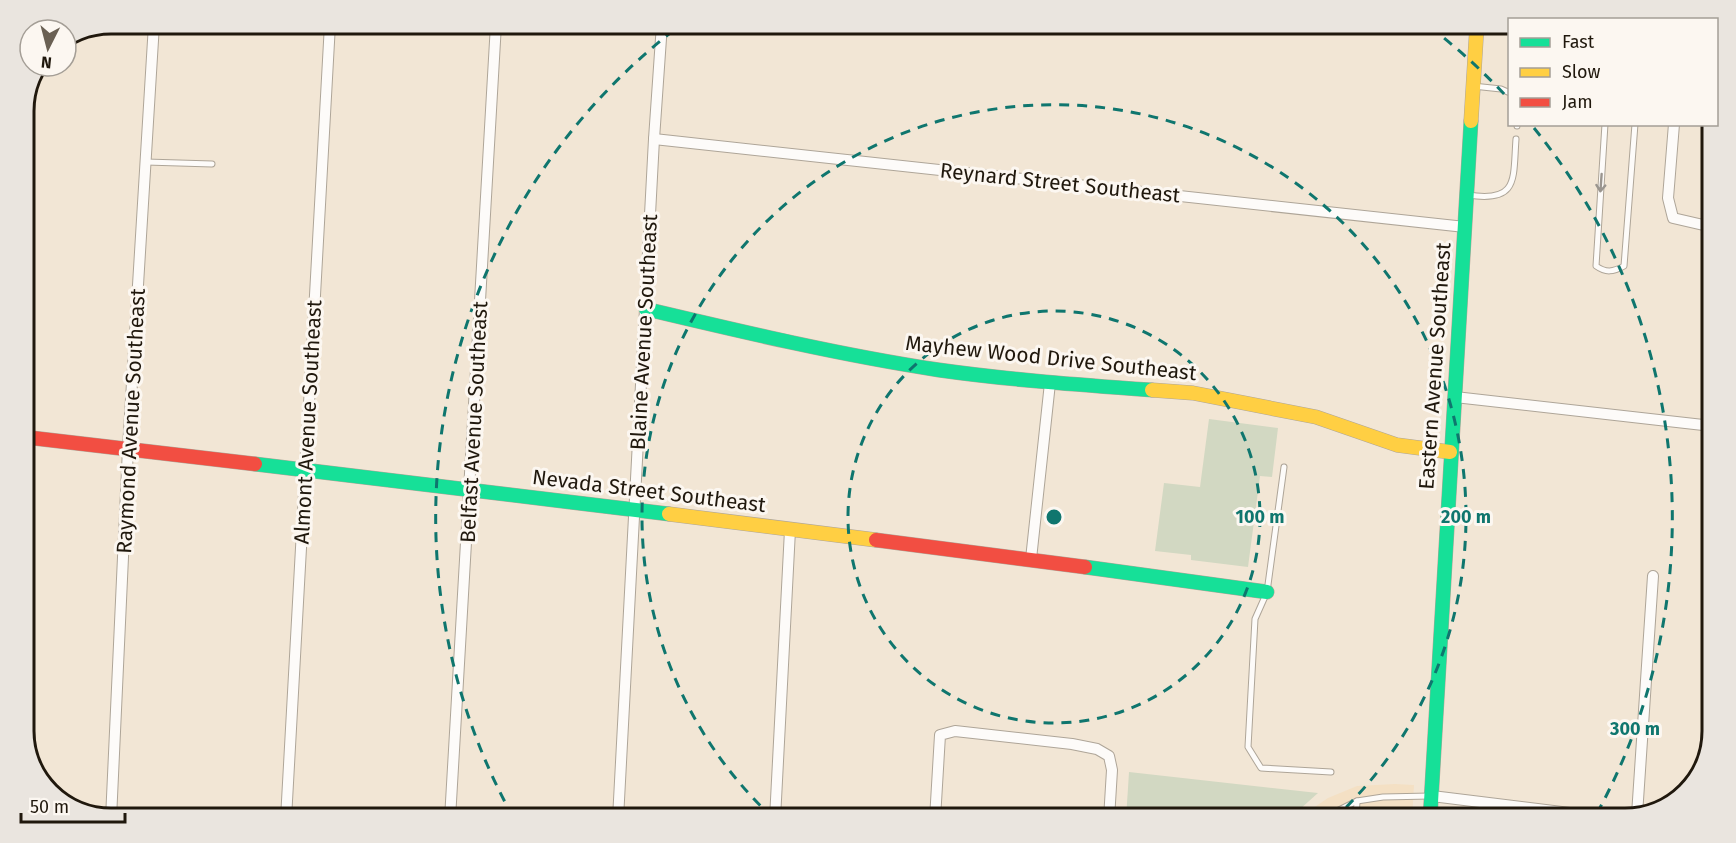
<svg xmlns="http://www.w3.org/2000/svg" width="1736" height="843" font-family="'Fira Sans',sans-serif">
	<style>
		.built { fill: #f4e0c4 }
		.green { fill: #d2d8c2 }
		.lines { fill: none; stroke-linecap: round; stroke-linejoin: round }
		.lane-casing { stroke: #aea598; stroke-width: 7 }
		.street-casing { stroke: #aea598; stroke-width: 12 }
		.fast-casing { stroke: #aea598; stroke-width: 15 }
		.slow-casing { stroke: #aea598; stroke-width: 15 }
		.jam-casing { stroke: #aea598; stroke-width: 15 }
		.lane { stroke: #fdfbf9; stroke-width: 5 }
		.street { stroke: #fdfbf9; stroke-width: 10 }
		.fast { stroke: #16e098; stroke-width: 14 }
		.slow { stroke: #ffcf43; stroke-width: 14 }
		.jam { stroke: #f24e42; stroke-width: 14 }
		.oneway { stroke: #9a958f }
		.ring { fill: none; stroke: #0f766e; stroke-width: 3; stroke-dasharray: 10 8 }
		.labels { text-anchor: middle; dominant-baseline: central; stroke-width: 6; stroke-linejoin: round; paint-order: stroke }
		.street-label { font-size: 21px; fill: #20180d; stroke: #fcf7f1 }
		.rim { fill: none; stroke: #20180d; stroke-width: 3 }
		.centre { fill: #0f766e; stroke: #fcf7f1; stroke-width: 3 }
		.ring-label { font-size: 18px; text-anchor: middle; font-weight: bold; fill: #0f766e; stroke: #fcf7f1; stroke-width: 6; stroke-linejoin: round; paint-order: stroke }
	</style>
	<rect width="100%" height="100%" fill="#f2e6d5"/>
	<!-- built -->
	<polygon class="built" points="1395,784 1414,785 1412,819 1297,819 1328,798 1357,786"/>
	<!-- green -->
	<g class="green">
		<polygon points="1209,419 1278,428 1272,477 1260,476 1248,567 1191,560 1191,555 1155,551 1164,483 1200,487"/>
		<polygon points="1129,772 1318,793 1289,819 1126,819"/>
	</g>
	<g class="lines">
		<!-- lane casing -->
		<g class="lane-casing">
			<g id="lane">
				<polyline points="1473,86 1501,89 1510,93"/>
				<polyline points="1517,124 1517,126"/>
				<path d="M1605,124L1596,266C1606,273 1613,272 1624,266L1635,124"/>
				<polyline points="146,162 212,164"/>
				<path d="M1468,195C1519,203 1513,179 1516,139"/>
				<polyline points="1284,467 1267,592 1255,619 1248,747 1261,768 1331,772"/>
				<polyline points="1321,819 1357,801 1383,797 1430,796"/>
				<polyline points="1356,819 1357,801"/>
			</g>
		</g>
		<!-- street casing -->
		<g class="street-casing">
			<g id="street">
				<polyline points="1674,124 1668,198 1673,218 1712,227"/>
				<polyline points="654,139 1465,227"/>
				<polyline points="1455,397 1712,426"/>
				<polyline points="1031,559 1050,383"/>
				<polyline points="1432,796 1618,819"/>
				<polyline points="1637,815 1653,576"/>
				<polyline points="111,819 128,448 154,24"/>
				<polyline points="286,819 330,24"/>
				<polyline points="450,819 496,24"/>
				<polyline points="618,819 654,139 662,24"/>
				<polyline points="775,819 790,530"/>
				<polyline points="935,819 940,735 955,731 1072,744 1097,749 1109,756 1112,770 1109,819"/>
			</g>
		</g>
		<!-- fast casing -->
		<g class="fast-casing">
			<g id="fast">
				<path d="M646,309C743,332 840,355 939,370C1010,380 1081,385 1152,390"/>
				<polyline points="255,464 669,514"/>
				<polyline points="1085,567 1267,592"/>
				<polyline points="1430,819 1471,121"/>
			</g>
		</g>
		<!-- slow casing -->
		<g class="slow-casing">
			<g id="slow">
				<polyline points="1471,121 1477,24"/>
				<polyline points="1152,390 1193,393 1316,417 1397,445 1450,452"/>
				<polyline points="669,514 876,540"/>
			</g>
		</g>
		<!-- jam casing -->
		<g class="jam-casing">
			<g id="jam">
				<polyline points="24,437 255,464"/>
				<polyline points="876,540 1085,567"/>
			</g>
		</g>
		<!-- lane -->
		<use href="#lane" class="lane"/>
		<!-- street -->
		<use href="#street" class="street"/>
		<!-- fast -->
		<use href="#fast" class="fast"/>
		<!-- slow -->
		<use href="#slow" class="slow"/>
		<!-- jam -->
		<use href="#jam" class="jam"/>
	</g>
	<!-- one-way arrows -->
	<defs><path id="oneway-shaft" d="M-6 0H5M1.5-3L5.5 0L1.5 3" fill="none" stroke-width="1.6" stroke-linecap="round" stroke-linejoin="round" transform="scale(1.5)"/></defs>
	<use class="oneway" href="#oneway-shaft" transform="translate(1601 183) rotate(94)"/>
	<!-- distance rings -->
	<g class="ring">
		<circle cx="1054" cy="517" r="206"/>
		<path d="M773 818A412 412 0 1 1 1335 818"/>
		<path d="M513 817A618 618 0 0 1 678 27M1430 27A618 618 0 0 1 1506 96M1534 128A618 618 0 0 1 1595 817"/>
	</g>
	<g class="labels">
		<!-- street labels -->
		<g class="street-label">
			<text transform="translate(1060 183) rotate(6)">Reynard Street Southeast</text>
			<text transform="translate(644 332) rotate(-87)">Blaine Avenue Southeast</text>
			<text transform="translate(1051 358) rotate(6)">Mayhew Wood Drive Southeast</text>
			<text transform="translate(1435 366) rotate(-86)">Eastern Avenue Southeast</text>
			<text transform="translate(131 421) rotate(-87)">Raymond Avenue Southeast</text>
			<text transform="translate(308 422) rotate(-87)">Almont Avenue Southeast</text>
			<text transform="translate(474 422) rotate(-87)">Belfast Avenue Southeast</text>
			<text transform="translate(649 491) rotate(7)">Nevada Street Southeast</text>
		</g>
	</g>
	<!-- crop -->
	<path d="M0 0H1736V843H0ZM111 34H1625A77 77 0 0 1 1702 111V731A77 77 0 0 1 1625 808H111A77 77 0 0 1 34 731V111A77 77 0 0 1 111 34Z" fill="#eae5df" fill-rule="evenodd"/>
	<path class="rim" d="M111 34H1625A77 77 0 0 1 1702 111V731A77 77 0 0 1 1625 808H111A77 77 0 0 1 34 731V111A77 77 0 0 1 111 34Z"/>
	<circle cx="1054" cy="517" r="9" class="centre"/>
	<g class="ring-label">
		<text x="1260" y="523">100 m</text>
		<text x="1466" y="523">200 m</text>
		<text x="1635" y="735">300 m</text>
	</g>
	<!-- legend -->
	<rect x="1508" y="18" width="210" height="108" fill="#fcf7f1" stroke="#a49e96" stroke-width="1.5"/>
	<rect x="1520" y="38" width="30" height="9" fill="#16e098" stroke="#a49e96" stroke-width="1.5"/>
	<text x="1562" y="48" font-size="18" fill="#20180d">Fast</text>
	<rect x="1520" y="68" width="30" height="9" fill="#ffcf43" stroke="#a49e96" stroke-width="1.5"/>
	<text x="1562" y="78" font-size="18" fill="#20180d">Slow</text>
	<rect x="1520" y="98" width="30" height="9" fill="#f24e42" stroke="#a49e96" stroke-width="1.5"/>
	<text x="1562" y="108" font-size="18" fill="#20180d">Jam</text>
	<!-- north arrow -->
	<g transform="translate(48 48) rotate(186)"><circle r="28" fill="#fcf7f1" stroke="#a49e96" stroke-width="1.5"/>
	<path d="M0-4.5L10 22L0 15L-10 22Z" fill="#6a6053"/>
	<text y="-9" font-size="16" font-weight="bold" text-anchor="middle" fill="#20180d">N</text>
	</g>
	<!-- scale -->
	<path d="M21 813v9h104v-9" fill="none" stroke="#20180d" stroke-width="3"/>
	<text x="30" y="813" font-size="18" fill="#20180d" stroke="#fcf7f1" stroke-width="4.5" paint-order="stroke">50 m</text>
</svg>
